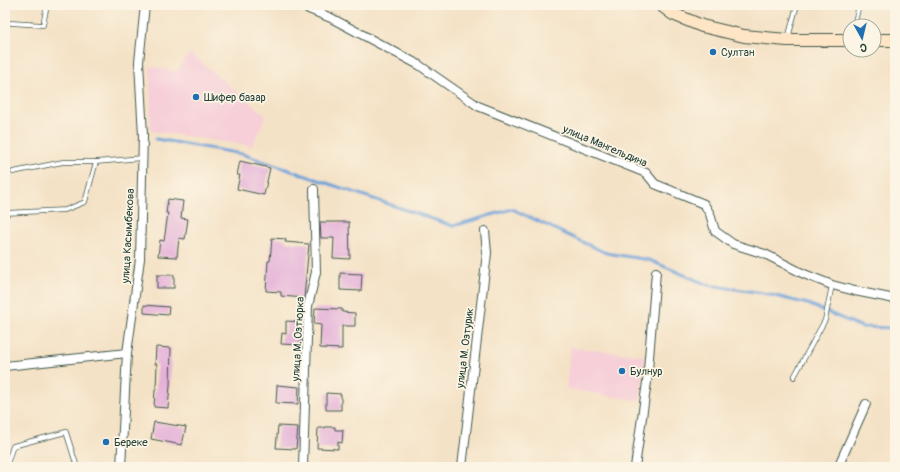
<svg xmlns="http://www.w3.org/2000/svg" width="900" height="472" font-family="Pangolin,sans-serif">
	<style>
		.built { fill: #f6cfd8 }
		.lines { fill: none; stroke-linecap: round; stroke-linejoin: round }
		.stream { stroke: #6ca1d9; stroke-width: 3 }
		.building { fill: #e4b1d8 }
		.service-casing { stroke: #3f564a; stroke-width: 5.5 }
		.minor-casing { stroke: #3f564a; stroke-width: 10 }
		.secondary-casing { stroke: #3f564a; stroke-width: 14 }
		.service { stroke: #fff; stroke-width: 4 }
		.minor { stroke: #fff; stroke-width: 8 }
		.secondary { stroke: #fee5c5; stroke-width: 12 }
		.poi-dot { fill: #1f6fb2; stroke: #fcf5e5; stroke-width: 1.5 }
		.labels { text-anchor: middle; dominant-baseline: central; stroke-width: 3.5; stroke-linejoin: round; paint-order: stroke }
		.poi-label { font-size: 11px; fill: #1f3d34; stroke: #fcf5e5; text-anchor: start }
		.street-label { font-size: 11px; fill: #1f3d34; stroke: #fcf5e5 }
	</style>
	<rect width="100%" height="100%" fill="#fcf5e5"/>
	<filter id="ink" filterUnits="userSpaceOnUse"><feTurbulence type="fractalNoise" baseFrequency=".025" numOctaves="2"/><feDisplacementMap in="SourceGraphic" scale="8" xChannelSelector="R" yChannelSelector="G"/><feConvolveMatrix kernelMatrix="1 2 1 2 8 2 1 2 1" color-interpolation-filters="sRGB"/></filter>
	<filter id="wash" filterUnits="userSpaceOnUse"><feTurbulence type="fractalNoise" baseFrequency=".012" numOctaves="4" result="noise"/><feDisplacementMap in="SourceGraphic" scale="16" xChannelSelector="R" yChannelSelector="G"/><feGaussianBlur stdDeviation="0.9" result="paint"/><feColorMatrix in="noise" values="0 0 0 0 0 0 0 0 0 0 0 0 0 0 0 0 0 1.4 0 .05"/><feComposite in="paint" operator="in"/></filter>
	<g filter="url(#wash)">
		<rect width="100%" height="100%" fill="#f4e2c6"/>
		<!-- built -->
		<g class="built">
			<polygon points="190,53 266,116 252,146 151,131 150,66 176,72"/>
			<polygon points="570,347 645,356 640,401 566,389"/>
		</g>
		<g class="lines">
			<!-- stream -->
			<polyline class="stream" points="156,139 242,154 453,226 512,209 606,253 649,260 708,285 763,293 808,304 862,327 895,328"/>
		</g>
		<g id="blocks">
			<!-- building -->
			<g class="building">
				<polygon points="240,161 270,168 264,195 237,189 240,175 237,175"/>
				<polygon points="168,199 183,201 181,218 188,219 185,239 179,238 177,257 158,256 160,240 164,241 168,213 166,213"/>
				<polygon points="320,222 349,222 350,259 333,258 334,238 321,238"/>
				<polygon points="272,238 286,239 285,242 309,244 304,298 281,296 281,292 266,291 268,261 270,261"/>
				<polygon points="340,273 362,274 361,291 340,290"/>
				<rect x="157" y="275" width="17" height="13"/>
				<polygon points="144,305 169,307 168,315 144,313"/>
				<polygon points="315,308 342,309 342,312 355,313 355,326 342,326 342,349 320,348 321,325 314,324"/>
				<polygon points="286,321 301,322 300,345 281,344 282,333 286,334"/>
				<polygon points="156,347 171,348 170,386 168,408 154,407 155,390 156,390 157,364 155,364"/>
				<polygon points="277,385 299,387 298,404 276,403"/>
				<polygon points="326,393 341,394 341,410 326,410"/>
				<polygon points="154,422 186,427 182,445 151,439"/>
				<polygon points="278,426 298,427 296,449 276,448"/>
				<polygon points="325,427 335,427 335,430 343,430 342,443 338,442 338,449 317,448 318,428 325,428"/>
			</g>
		</g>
	</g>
	<g filter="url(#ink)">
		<use href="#blocks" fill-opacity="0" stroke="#3f564a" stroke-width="1"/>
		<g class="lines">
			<!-- service casing -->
			<g class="service-casing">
				<g id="service">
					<polyline points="11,23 43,25 47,5"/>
					<polyline points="854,26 859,5"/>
					<polyline points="788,38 797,5"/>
					<polyline points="13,172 63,162 96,162 142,158"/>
					<polyline points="5,213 65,210 85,202 96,162"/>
					<polyline points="794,377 825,320 832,285"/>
					<polyline points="6,467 13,446 66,432 77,467"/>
				</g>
			</g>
			<!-- minor casing -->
			<g class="minor-casing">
				<g id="minor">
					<polyline points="299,5 331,18 419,65 478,106 646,173 655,184 704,204 710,214 715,231 733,244 765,254 804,274 832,285 855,291 895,299"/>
					<polyline points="5,366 127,353"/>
					<polyline points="121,467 127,353 140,259 143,136 139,62 145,5"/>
					<polyline points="303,467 308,306 316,272 314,189"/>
					<polyline points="462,467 487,253 485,231"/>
					<polyline points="635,467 647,382 656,272"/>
					<polyline points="838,467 866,404"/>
				</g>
			</g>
			<!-- secondary casing -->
			<g class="secondary-casing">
				<g id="secondary">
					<polyline points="661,5 673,14 702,26 744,36 787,40 850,40"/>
					<polyline points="874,40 895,40"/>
				</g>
			</g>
			<!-- service -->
			<use href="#service" class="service"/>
			<!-- minor -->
			<use href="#minor" class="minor"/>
			<!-- secondary -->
			<use href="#secondary" class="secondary"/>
		</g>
	</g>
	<!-- markers -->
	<g class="poi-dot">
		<circle cx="713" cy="52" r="4"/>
		<circle cx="196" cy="97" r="4"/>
		<circle cx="622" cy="371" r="4"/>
		<circle cx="106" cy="442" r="4"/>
	</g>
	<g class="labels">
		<!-- poi labels -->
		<g class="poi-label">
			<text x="721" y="52">Султан</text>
			<text x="204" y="97">Шифер базар</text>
			<text x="630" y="371">Булнур</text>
			<text x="114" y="442">Береке</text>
		</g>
		<!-- street labels -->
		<g class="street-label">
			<text transform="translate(605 146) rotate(23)">улица Мангельдина</text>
			<text transform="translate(128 236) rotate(-87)">улица Касымбекова</text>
			<text transform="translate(298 339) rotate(-87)">улица М. Озтюрка</text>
			<text transform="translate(465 348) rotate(-83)">улица М. Озтурик</text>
		</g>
	</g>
	<!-- margin -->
	<rect width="900" height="472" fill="none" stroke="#fcf5e5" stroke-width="20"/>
	<!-- north arrow -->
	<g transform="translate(862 38) rotate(172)"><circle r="19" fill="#fcf5e5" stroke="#a4ab9e"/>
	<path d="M0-3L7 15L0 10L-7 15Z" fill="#1f6fb2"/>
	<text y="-6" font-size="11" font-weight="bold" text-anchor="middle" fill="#1f3d34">С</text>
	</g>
</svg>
